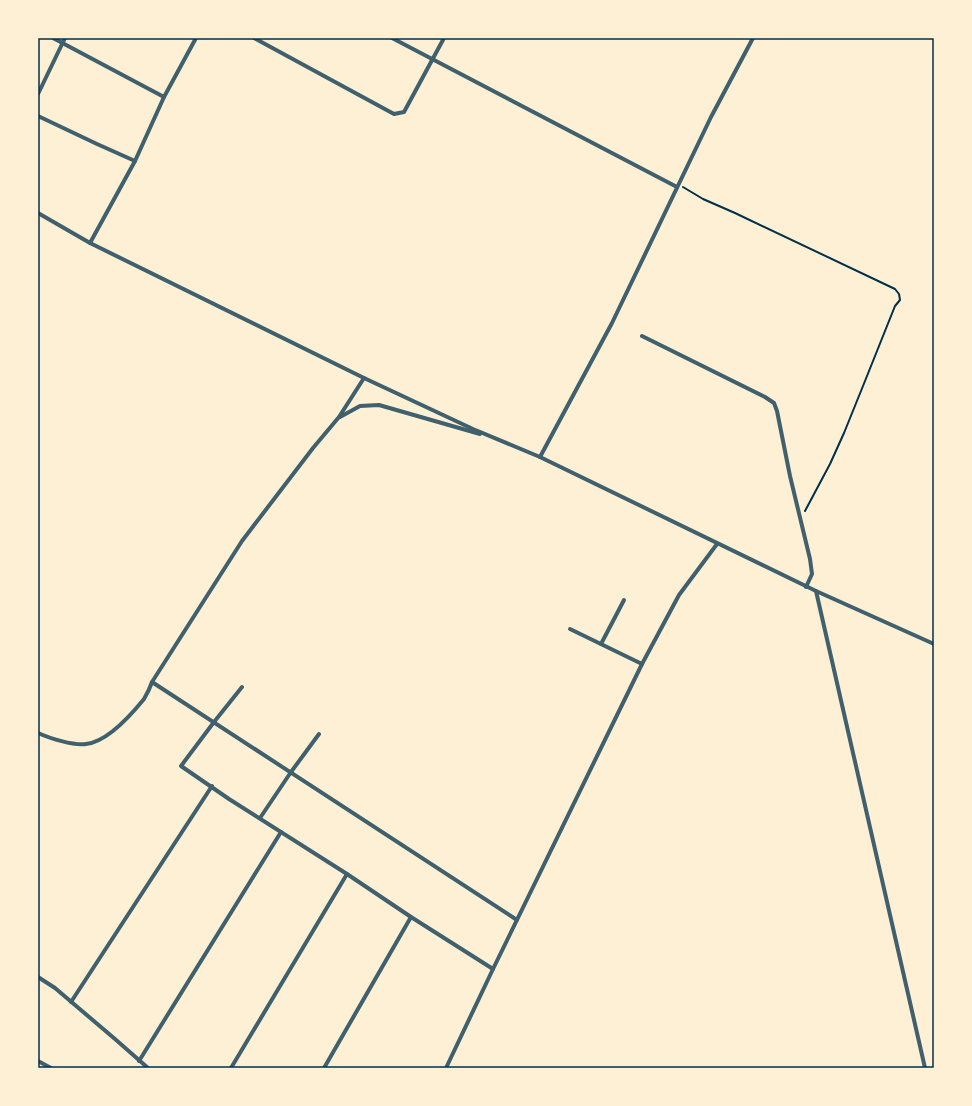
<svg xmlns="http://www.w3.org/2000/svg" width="972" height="1106" font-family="Literata,serif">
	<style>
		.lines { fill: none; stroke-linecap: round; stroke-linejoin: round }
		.path { stroke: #003049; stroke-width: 2 }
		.minor { stroke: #3f606c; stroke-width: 4 }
		.neatline { fill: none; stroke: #003049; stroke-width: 1.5 }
	</style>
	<rect width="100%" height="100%" fill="#fdf0d5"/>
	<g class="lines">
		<!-- path -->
		<polyline class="path" points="683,187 703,199 735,213 895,289 899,294 900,300 895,306 863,386 844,433 830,464 805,511"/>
		<!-- minor -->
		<g class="minor">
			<polyline points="53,38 164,97"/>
			<polyline points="254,38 394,114 404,112 444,38"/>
			<polyline points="392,38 677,187"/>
			<polyline points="38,94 65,38"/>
			<polyline points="38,116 97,144 135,161"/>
			<polyline points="38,213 90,243 364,378 473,429 540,457 816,591 934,644"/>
			<polyline points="90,243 135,161 164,97 196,38"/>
			<polyline points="642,336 765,397 774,403 777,411 790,476 810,559 812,574 806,587"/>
			<polyline points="340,417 360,406 379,405 480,434"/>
			<polyline points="540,457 612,323 711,117 753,38"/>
			<polyline points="816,591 925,1068"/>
			<polyline points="570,629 642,664"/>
			<polyline points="601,644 624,600"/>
			<polyline points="152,682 517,920"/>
			<polyline points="242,687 214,722 181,766 229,799 347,874 411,917 493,969"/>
			<path d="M38,733C49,738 74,746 86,744C107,742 131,715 144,699C147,694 150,688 152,682L242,541L313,448L339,417L364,378"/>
			<polyline points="260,818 291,772 319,734"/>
			<polyline points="38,977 55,988 115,1039 148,1068"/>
			<polyline points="71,1002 212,786"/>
			<polyline points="38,1061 51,1068"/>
			<polyline points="139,1061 281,832"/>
			<polyline points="231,1068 347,874"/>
			<polyline points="324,1068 411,917"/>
			<polyline points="446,1068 493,969 642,664 679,595 717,544"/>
		</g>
	</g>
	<!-- border -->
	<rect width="972" height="1106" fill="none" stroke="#fdf0d5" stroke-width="78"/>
	<rect x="39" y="39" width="894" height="1028" class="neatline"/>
</svg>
